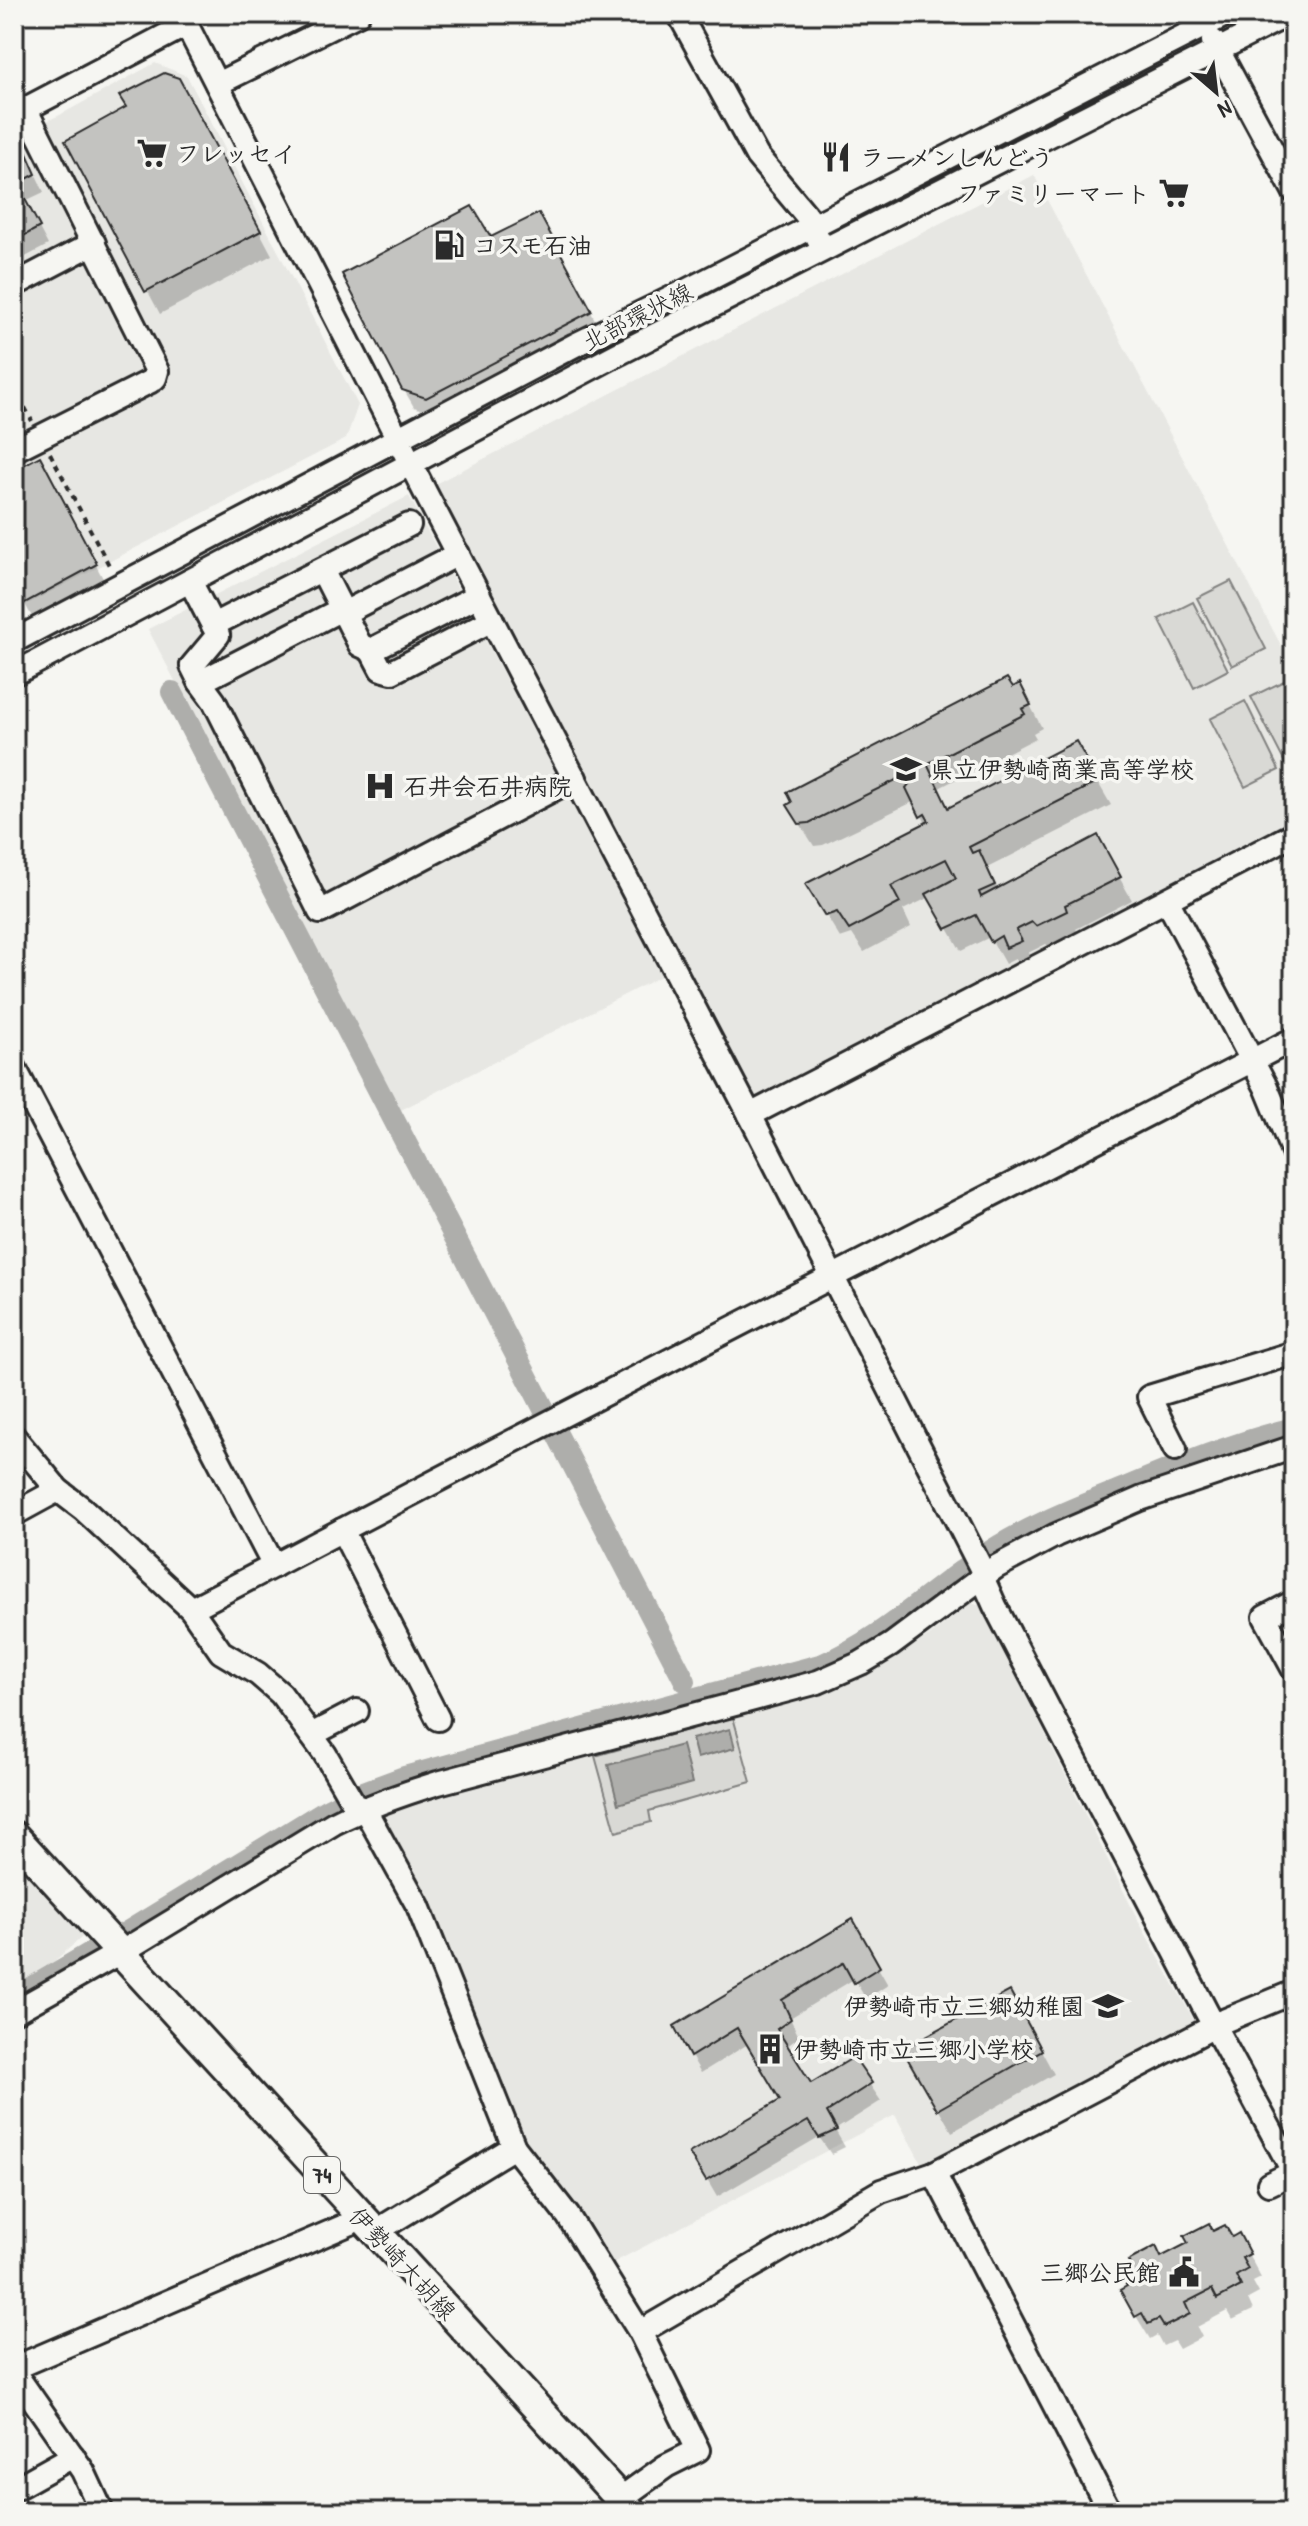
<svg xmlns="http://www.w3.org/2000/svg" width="1308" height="2526" font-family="'Patrick Hand','Klee One',sans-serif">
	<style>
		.built { fill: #e7e7e3 }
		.green { fill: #d9d9d5; stroke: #828280; stroke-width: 2 }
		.water { fill: #aeaeab; stroke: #7a7a78; stroke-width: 2 }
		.shadow { fill: #0003 }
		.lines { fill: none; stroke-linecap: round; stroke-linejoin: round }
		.canal { stroke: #aeaeab; stroke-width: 22 }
		.building { fill: #c3c3c0; stroke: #2b2b2b; stroke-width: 2 }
		.minor-casing { stroke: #2b2b2b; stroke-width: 28 }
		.major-casing { stroke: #2b2b2b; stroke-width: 34 }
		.path { stroke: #2b2b2b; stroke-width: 4; stroke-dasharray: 6 6; stroke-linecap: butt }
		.minor { stroke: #f6f6f2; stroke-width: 22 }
		.major { stroke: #f6f6f2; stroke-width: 28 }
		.labels { text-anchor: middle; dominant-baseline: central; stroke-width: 7; stroke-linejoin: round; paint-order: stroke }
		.shield { fill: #f6f6f2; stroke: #686867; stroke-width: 2 }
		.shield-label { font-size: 22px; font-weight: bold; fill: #2b2b2b }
		.poi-label { font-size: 24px; font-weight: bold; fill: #2b2b2b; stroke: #f6f6f2; text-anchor: start }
		.street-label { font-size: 24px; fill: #2b2b2b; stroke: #f6f6f2 }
	</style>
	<rect width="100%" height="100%" fill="#f6f6f2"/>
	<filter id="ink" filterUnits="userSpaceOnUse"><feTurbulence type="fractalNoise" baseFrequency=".0125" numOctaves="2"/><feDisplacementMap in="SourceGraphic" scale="16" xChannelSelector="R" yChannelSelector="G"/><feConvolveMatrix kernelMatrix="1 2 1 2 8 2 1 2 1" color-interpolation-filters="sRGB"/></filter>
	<g filter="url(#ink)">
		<!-- built -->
		<g class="built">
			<polygon points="155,63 187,76 358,405 346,439 14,611 14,135 58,116"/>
			<polygon points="1034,175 1294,670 1294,822 755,1102 435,484"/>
			<polygon points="409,496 663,975 399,1111 148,629"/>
			<polygon points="971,1603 981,1606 1140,1924 1196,2024 924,2168 895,2115 607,2266 536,2162 518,2131 382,1822 388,1812 407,1804 595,1756 826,1691 891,1659 929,1636"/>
			<polygon points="14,1862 19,1862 87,1933 52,1963 14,1985"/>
		</g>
		<!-- green -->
		<g class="green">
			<polygon points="1231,581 1266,649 1232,666 1197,598"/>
			<polygon points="1193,602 1228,670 1194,688 1159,619"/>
			<polygon points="1286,680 1294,696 1294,761 1286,765 1251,697"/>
			<polygon points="1245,701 1279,770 1245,787 1210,719"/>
			<polygon points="733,1717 751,1782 649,1811 651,1822 616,1832 595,1756"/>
		</g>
		<!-- water -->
		<g class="water">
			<polygon points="730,1729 735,1748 697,1758 692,1739"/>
			<polygon points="682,1745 692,1783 618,1804 608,1765"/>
		</g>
		<!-- shadow -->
		<g class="shadow">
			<polygon points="192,103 272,255 160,314 68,142 128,108"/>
			<polygon points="14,146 29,160 44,192 25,201 48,245 14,263"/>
			<polygon points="548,232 600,329 437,415 414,407 404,390 490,240"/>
			<polygon points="14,472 52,482 108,588 37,626 14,584"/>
			<polygon points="1020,686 1042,728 1033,733 1036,738 939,788 949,810 1075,743 1111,805 987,868 998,890 1097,838 1132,900 1076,929 1079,935 1051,948 1046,944 1028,953 1034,965 1021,970 1015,959 1005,964 990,937 961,951 930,897 903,910 911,927 864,952 852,934 840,938 808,885 926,824 915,801 823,845 814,846 789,806"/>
			<polygon points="852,1922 888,1985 866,1999 854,1979 790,2018 799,2037 786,2047 810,2086 853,2060 881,2101 835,2130 845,2147 831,2154 819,2137 717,2197 692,2154 782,2101 748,2044 701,2073 691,2056"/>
			<polygon points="1023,2017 1054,2074 952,2132 905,2050"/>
			<polygon points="1212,2234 1232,2240 1238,2236 1251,2259 1261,2278 1253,2282 1259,2293 1248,2299 1253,2310 1232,2320 1227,2311 1197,2327 1202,2337 1179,2349 1174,2341 1163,2346 1157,2335 1150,2339 1136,2316 1130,2287 1135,2270"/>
		</g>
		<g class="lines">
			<!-- canal -->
			<g class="canal">
				<polyline points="172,692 685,1681"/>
				<path d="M124,1934L328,1809L358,1794L404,1777L823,1664C890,1635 930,1589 989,1552C1033,1524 1080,1506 1127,1487C1182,1464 1236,1442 1294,1428"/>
				<polyline points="14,1998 102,1946"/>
			</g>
		</g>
		<!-- building -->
		<g class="building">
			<polygon points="164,73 179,78 261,231 145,292 65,141 126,107 119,96"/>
			<polygon points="21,140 36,174 17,184 40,227 14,241 14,143"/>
			<polygon points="472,206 491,237 539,213 592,311 426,398 402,390 342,274"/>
			<polygon points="40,456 97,564 23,604 14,588 14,470"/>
			<polygon points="1007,678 1013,687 1020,683 1031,705 1022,709 1025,714 927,764 948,808 1076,741 1099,781 969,847 972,853 979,850 995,885 979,892 981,897 1098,835 1121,877 1065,905 1067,911 1036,926 1032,922 1016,930 1022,941 1006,948 1001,936 991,942 976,915 946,929 926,894 956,878 946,859 891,886 900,903 849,930 837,912 825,916 805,884 929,821 925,814 920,817 906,788 910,783 906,775 809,823 799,824 787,805 792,802 787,792"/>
			<polygon points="853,1919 880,1967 854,1983 843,1963 782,2000 791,2019 777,2029 811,2083 854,2057 872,2083 827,2112 837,2130 819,2138 808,2121 706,2181 689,2153 780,2100 737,2028 690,2057 674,2026"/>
			<polygon points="1010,1991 1042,2050 937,2110 902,2049"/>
			<polygon points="1209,2223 1213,2231 1225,2225 1232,2237 1239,2233 1250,2254 1242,2258 1248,2269 1236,2276 1241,2286 1217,2299 1212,2289 1185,2303 1190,2314 1164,2327 1159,2319 1148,2324 1142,2313 1135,2317 1120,2290 1127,2286 1121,2276 1133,2269 1128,2261 1156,2246 1161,2257 1188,2243 1184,2236"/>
		</g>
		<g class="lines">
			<!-- minor casing -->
			<g class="minor-casing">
				<g id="minor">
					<polyline points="181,14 426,494 750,1115 981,1568 982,1577 995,1606 1206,2011 1294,2173"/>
					<polyline points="679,14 757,156 807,216 819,240"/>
					<polyline points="1213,41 1294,191"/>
					<polyline points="217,84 358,14"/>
					<polyline points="14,115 186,25"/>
					<polyline points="14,285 94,243"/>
					<polyline points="14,450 149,382 155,378 157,371 26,110"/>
					<polyline points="458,554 344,613 334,613 200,682 214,701 320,912 575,778"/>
					<polyline points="322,570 360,645 371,650"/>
					<polyline points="190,581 218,635 192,666 200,682"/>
					<polyline points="479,595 371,650 381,669 392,672 492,620"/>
					<polyline points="213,625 409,525"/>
					<polyline points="14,641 575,345 684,292 1227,14"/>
					<polyline points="14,674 616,355 1289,14"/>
					<polyline points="1167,900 1266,1087 1294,1155"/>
					<polyline points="14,1067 274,1566"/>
					<polyline points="750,1115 1294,834"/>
					<polyline points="14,1437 58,1490 83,1509 191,1609 221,1652 258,1674 281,1694 325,1754 358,1811"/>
					<polyline points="1175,1449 1149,1397 1294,1353"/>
					<polyline points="14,1514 58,1490"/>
					<polyline points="342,1530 438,1719"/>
					<polyline points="1294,1602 1265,1617 1294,1670"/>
					<polyline points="191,1609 482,1457 1294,1039"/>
					<polyline points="311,1735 357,1711"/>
					<polyline points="364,1808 418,1906 514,2147 568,2216 640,2332 698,2450 666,2466 620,2499"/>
					<path d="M14,2012L133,1945L334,1823C368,1806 402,1794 438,1783L818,1682L861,1663L891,1645L996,1567L1056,1535L1140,1499L1294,1447"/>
					<polyline points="934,2173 1110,2512"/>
					<polyline points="1269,2184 1294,2172"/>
					<polyline points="375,2232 514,2147"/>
					<polyline points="640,2332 881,2191 934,2173 1226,2020 1294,1992"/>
					<polyline points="14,2368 349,2224 360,2216"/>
					<polyline points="14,2372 83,2471 102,2512"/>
					<polyline points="14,2489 73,2456"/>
				</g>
			</g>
			<!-- major casing -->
			<g class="major-casing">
				<polyline id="major" points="14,1836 632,2512"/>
			</g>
			<!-- path -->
			<g class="path">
				<polyline points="14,386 32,421"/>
				<polyline points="50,453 111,569"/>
			</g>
			<!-- minor -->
			<use href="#minor" class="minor"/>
			<!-- major -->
			<use href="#major" class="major"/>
		</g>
	</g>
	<!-- icons -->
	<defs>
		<g id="supermarket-bare" transform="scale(2.4)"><path d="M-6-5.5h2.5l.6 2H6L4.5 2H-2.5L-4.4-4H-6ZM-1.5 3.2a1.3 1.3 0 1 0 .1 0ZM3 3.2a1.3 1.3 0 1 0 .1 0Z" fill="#2b2b2b" stroke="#f6f6f2" stroke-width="2.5" paint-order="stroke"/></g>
		<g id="restaurant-bare" transform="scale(2.4)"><path d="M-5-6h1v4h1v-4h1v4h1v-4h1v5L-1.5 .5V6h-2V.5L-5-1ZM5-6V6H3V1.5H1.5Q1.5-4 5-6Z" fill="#2b2b2b" stroke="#f6f6f2" stroke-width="2.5" paint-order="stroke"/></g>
		<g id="fuel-bare" transform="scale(2.4)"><path d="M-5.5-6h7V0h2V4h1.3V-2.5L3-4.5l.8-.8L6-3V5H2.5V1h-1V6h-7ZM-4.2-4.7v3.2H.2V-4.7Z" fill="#2b2b2b" stroke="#f6f6f2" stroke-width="2.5" paint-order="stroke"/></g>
		<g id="school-bare" transform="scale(2.4)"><path d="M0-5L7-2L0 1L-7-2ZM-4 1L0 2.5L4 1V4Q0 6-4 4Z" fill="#2b2b2b" stroke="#f6f6f2" stroke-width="2.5" paint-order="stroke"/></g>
		<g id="hospital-bare" transform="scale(2.4)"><path d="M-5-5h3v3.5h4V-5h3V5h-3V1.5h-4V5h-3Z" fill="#2b2b2b" stroke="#f6f6f2" stroke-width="2.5" paint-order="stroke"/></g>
		<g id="building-bare" transform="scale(2.4)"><path d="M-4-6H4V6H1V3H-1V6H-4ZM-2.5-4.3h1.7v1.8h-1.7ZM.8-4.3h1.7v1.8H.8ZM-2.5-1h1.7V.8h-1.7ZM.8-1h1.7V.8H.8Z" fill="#2b2b2b" stroke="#f6f6f2" stroke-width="2.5" paint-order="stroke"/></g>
		<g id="civic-bare" transform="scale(2.4)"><path d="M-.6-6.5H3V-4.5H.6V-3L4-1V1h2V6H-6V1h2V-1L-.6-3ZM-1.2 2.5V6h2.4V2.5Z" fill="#2b2b2b" stroke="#f6f6f2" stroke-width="2.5" paint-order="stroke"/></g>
	</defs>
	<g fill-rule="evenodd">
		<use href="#supermarket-bare" x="152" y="153"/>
		<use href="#restaurant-bare" x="836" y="157"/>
		<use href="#supermarket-bare" x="1174" y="193"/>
		<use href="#fuel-bare" x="449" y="245"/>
		<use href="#school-bare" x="906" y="769"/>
		<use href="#hospital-bare" x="380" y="786"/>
		<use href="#school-bare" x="1108" y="2006"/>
		<use href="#building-bare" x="770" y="2049"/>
		<use href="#civic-bare" x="1184" y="2272"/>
	</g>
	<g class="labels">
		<!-- shield labels -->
		<rect class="shield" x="304" y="2157" width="36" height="36" rx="6"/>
		<g class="shield-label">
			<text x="322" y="2175">74</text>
		</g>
		<!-- poi labels -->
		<g class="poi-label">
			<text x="176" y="153">フレッセイ</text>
			<text x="860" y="157">ラーメンしんどう</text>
			<text x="1150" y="193" text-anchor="end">ファミリーマート</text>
			<text x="473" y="245">コスモ石油</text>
			<text x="930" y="769">県立伊勢崎商業高等学校</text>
			<text x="404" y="786">石井会石井病院</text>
			<text x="1084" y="2006" text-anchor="end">伊勢崎市立三郷幼稚園</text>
			<text x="794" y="2049">伊勢崎市立三郷小学校</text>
			<text x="1160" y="2272" text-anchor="end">三郷公民館</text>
		</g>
		<!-- street labels -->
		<g class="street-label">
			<text transform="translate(637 316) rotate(-27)">北部環状線</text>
			<text transform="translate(403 2263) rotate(47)">伊勢崎大胡線</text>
		</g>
	</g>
	<!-- margin -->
	<rect width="1308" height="2526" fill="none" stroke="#f6f6f2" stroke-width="48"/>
	<rect x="24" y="24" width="1260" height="2478" fill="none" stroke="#2b2b2b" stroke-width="3" filter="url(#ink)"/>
	<!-- north arrow -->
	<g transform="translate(1216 92) rotate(152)" stroke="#f6f6f2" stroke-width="6" paint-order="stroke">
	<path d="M0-6L14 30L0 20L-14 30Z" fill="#2b2b2b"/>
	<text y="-12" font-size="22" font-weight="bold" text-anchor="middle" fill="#2b2b2b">N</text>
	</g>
</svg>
